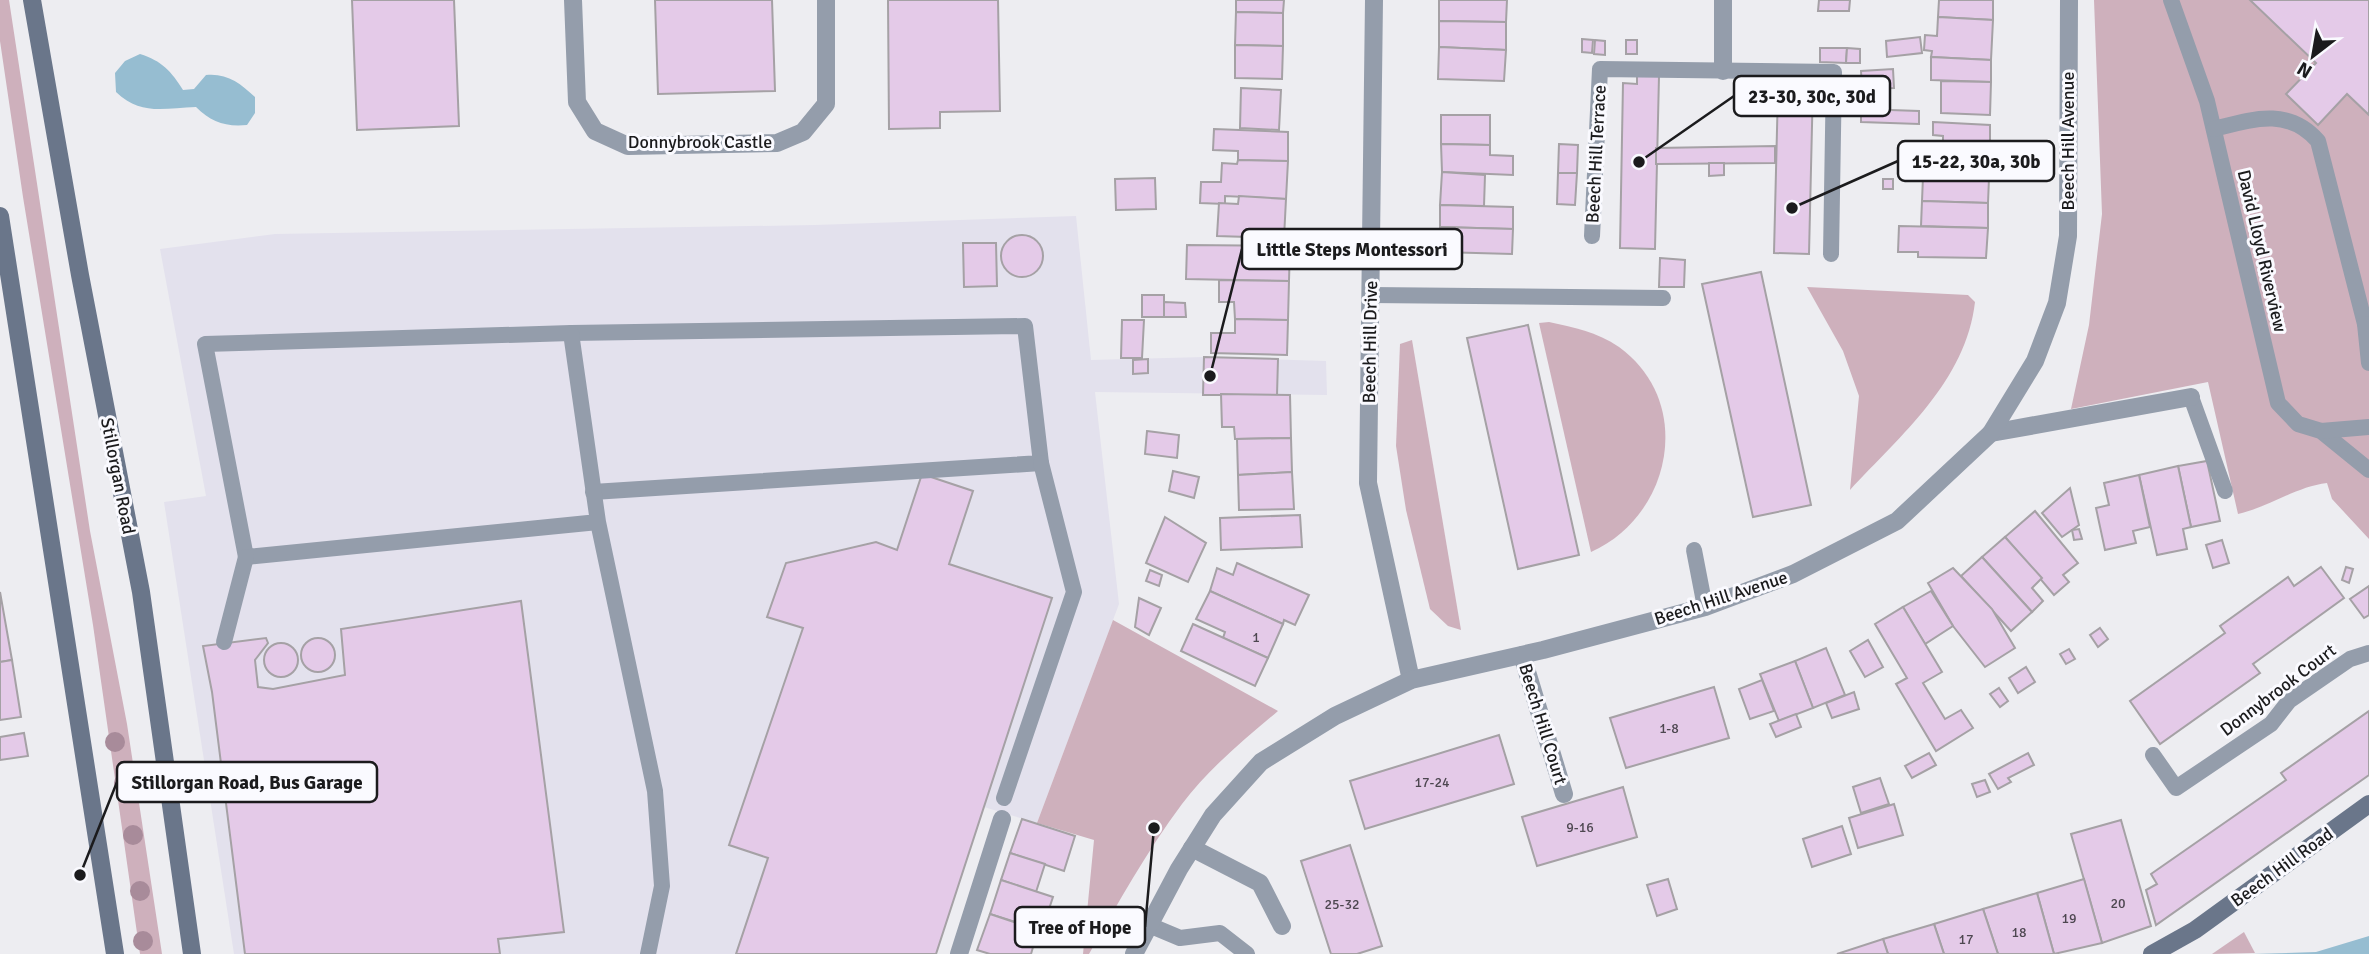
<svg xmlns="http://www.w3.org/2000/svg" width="2369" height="954" font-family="Signika,sans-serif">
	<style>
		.built { fill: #e3e1ed }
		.green { fill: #ceb0bc }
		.water { fill: #96bdd1 }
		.building { fill: #e4cae8; stroke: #a5a1a5; stroke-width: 2 }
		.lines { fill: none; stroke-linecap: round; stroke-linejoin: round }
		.lane { stroke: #949dab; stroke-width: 16 }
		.street { stroke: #949dab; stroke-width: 18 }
		.secondary { stroke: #6a768a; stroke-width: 18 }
		.tree { fill: #a88b9a }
		.labels { text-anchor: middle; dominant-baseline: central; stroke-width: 6; stroke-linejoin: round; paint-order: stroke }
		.number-label { font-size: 14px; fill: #4d4750 }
		.street-label { font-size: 18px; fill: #1b1b1d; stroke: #fafaff }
		.leader { fill: none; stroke: #1b1b1d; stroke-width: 2.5 }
		.callout-dot { fill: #1b1b1d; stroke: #fafaff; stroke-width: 2.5 }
		.callout { fill: #fafaff; stroke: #1b1b1d; stroke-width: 2.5 }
		.callout-label { font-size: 19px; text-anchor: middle; font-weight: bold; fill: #1b1b1d }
	</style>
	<rect width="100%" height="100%" fill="#ededf1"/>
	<!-- built -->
	<polygon class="built" points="1076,216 1091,360 1204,357 1326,361 1327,395 1095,392 1119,604 1037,823 984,807 936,954 234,954 164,502 206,496 160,249 275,234 815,225"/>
	<!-- green -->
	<g class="green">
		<polygon points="0,0 9,0 90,531 127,724 162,954 140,954 93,625 23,197 0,41"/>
		<path d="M2094,0H2369V539L2332,499L2327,483C2295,487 2269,507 2238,514L2208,382L2071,409L2089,325L2102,214Z"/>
		<path d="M1807,287L1968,295L1975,302C1966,381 1901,435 1850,490L1859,396L1843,351Z"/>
		<path d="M1549,322C1573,327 1597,332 1619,347C1695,402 1672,516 1591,552L1539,323Z"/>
		<polygon points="1412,340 1461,630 1448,626 1430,609 1406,510 1396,446 1400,344"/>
		<path d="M1113,620L1278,711C1245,739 1209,768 1182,804C1147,851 1118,903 1089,954H1083L1094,840L1037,823Z"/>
		<polygon points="2244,932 2255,953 2212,954"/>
	</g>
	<!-- water -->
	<g class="water">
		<path d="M140,54C162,61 171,71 183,90L194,89L206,75C227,73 240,83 255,97V113L247,125C225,127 211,122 196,107C164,108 141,116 116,92L115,73L125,61Z"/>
		<polygon points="2369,936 2369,954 2252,954 2316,952"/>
	</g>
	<!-- building -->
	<g class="building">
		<polygon points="352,0 454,0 459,126 357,130"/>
		<polygon points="655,0 772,0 775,91 658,94"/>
		<polygon points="888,0 998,0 1000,111 940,112 940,128 889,129"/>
		<polygon points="1236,0 1284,0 1283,13 1236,12"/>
		<polygon points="1439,0 1507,0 1506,22 1439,21"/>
		<polygon points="1819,0 1850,0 1849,11 1818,11"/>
		<polygon points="1939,0 1993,0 1993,20 1938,17"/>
		<polygon points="2250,0 2369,0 2369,115 2347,94 2318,125 2286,94 2316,63"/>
		<polygon points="1236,12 1283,13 1283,46 1235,45"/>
		<polygon points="1938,17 1993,20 1991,60 1931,57 1932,51 1924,50 1925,35 1937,36"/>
		<polygon points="1439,21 1506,22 1506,50 1439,47"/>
		<polygon points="1920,37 1922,53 1887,57 1886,41"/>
		<polygon points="1582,39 1593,40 1592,53 1582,52"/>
		<polygon points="1595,40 1605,41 1605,55 1594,54"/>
		<rect x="1626" y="40" width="11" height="14"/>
		<polygon points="1235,45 1283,46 1282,79 1235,78"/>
		<polygon points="1439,47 1506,50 1504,81 1438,79"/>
		<polygon points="1820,48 1847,48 1846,63 1820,62"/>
		<polygon points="1847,48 1860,49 1860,63 1846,63"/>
		<polygon points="1931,57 1991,60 1991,82 1931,80"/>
		<polygon points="1893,69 1894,88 1862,89 1861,71"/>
		<polygon points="1637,76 1659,76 1655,249 1620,248 1623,83 1637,84"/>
		<polygon points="1941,81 1991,82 1990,115 1941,113"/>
		<polygon points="1792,82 1813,83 1809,254 1774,253 1778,89 1792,90"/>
		<polygon points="1241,88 1281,90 1279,130 1240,128"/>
		<polygon points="1861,109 1919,111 1919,124 1861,122"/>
		<polygon points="1441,115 1490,115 1490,145 1441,144"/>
		<polygon points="1933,122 1990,125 1990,154 1943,153 1943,136 1933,135"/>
		<polygon points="1214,129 1288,132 1288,161 1238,160 1238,151 1213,150"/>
		<polygon points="1441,144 1490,145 1490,155 1513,156 1513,175 1442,172"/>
		<polygon points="1559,144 1578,145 1577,173 1558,173"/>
		<polygon points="1775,146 1775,163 1656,164 1656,148"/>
		<polygon points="1238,160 1288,161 1286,199 1225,196 1225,204 1200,203 1201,182 1221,182 1222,163 1237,164"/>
		<polygon points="1709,163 1724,163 1724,175 1709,176"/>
		<polygon points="1442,172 1485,175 1484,206 1440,205"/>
		<polygon points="1558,173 1577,173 1575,205 1557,204"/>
		<polygon points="1923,177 1989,178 1988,203 1922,201"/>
		<polygon points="1155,178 1156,209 1116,210 1115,179"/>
		<rect x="1883" y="179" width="10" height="10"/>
		<polygon points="1239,196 1286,199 1284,238 1217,236 1219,203 1238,204"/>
		<polygon points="1922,201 1988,203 1988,228 1921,226"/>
		<polygon points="1440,205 1513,207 1513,229 1440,227"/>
		<polygon points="1899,226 1988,228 1986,258 1918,257 1918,252 1898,252"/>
		<polygon points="1440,227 1513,229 1512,254 1440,252"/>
		<circle cx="1022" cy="256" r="21"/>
		<polygon points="963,243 996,243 997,286 964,287"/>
		<polygon points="1187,245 1290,246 1289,281 1186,279"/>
		<polygon points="1660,258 1685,260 1684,287 1659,287"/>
		<polygon points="1761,272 1811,505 1753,517 1702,284"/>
		<polygon points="1219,280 1289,281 1288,320 1235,319 1234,302 1219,302"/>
		<rect x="1142" y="295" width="22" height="22"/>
		<polygon points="1164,302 1185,303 1186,317 1164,317"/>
		<polygon points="1235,319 1288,320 1287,355 1211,353 1211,333 1235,333"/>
		<polygon points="1122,320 1144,320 1142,358 1121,358"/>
		<polygon points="1528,325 1579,555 1518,569 1467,338"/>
		<polygon points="1204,357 1278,359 1277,395 1203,395"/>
		<polygon points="1148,359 1148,373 1133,374 1133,360"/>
		<polygon points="1221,394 1290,395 1291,438 1235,439 1234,427 1222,427"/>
		<polygon points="1147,431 1179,435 1177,458 1145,454"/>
		<polygon points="1291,438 1292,472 1238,475 1237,439"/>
		<polygon points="2207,461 2220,521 2191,527 2178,466"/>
		<polygon points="2178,466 2191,527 2183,529 2187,549 2157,555 2139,475"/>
		<polygon points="1173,471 1199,477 1194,498 1169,491"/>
		<polygon points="1292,472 1294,509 1239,510 1238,475"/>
		<polygon points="922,474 973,491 949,564 1052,598 936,954 736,954 768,858 729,845 803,628 767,617 786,563 876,542 897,550"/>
		<polygon points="2139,475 2150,527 2133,531 2136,543 2105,550 2096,508 2109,505 2104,483"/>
		<polygon points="2070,488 2079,525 2062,537 2042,513"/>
		<polygon points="2035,511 2078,563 2063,575 2069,582 2054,595 2005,537"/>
		<polygon points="1300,515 1302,547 1221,550 1220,518"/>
		<polygon points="1165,517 1206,543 1188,582 1146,563"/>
		<polygon points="2079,529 2082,539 2074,540 2072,530"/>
		<polygon points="2005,537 2042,578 2032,588 2043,601 2032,612 1982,557"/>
		<polygon points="2222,540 2229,563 2213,568 2206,545"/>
		<polygon points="1982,557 2032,612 2011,631 1961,576"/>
		<polygon points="1237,563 1309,595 1295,625 1284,620 1283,624 1210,591 1217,568 1233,575"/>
		<polygon points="2321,567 2344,598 2253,664 2260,673 2160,744 2130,701 2225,633 2220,626 2288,577 2294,586"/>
		<polygon points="2346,567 2353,569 2349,583 2342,580"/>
		<polygon points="1953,568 1992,609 2015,648 1985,667 1953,626 1928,583"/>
		<polygon points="1150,570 1162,575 1159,586 1146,581"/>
		<polygon points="2369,586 2369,615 2364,618 2350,599"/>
		<polygon points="1210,591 1283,624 1268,658 1223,638 1225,632 1196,619"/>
		<polygon points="1931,591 1953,626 1925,644 1903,607"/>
		<polygon points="0,592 12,660 0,662"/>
		<polygon points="1139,598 1161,608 1149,635 1135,627"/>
		<polygon points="521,601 564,932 498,939 500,954 245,954 212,692 203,646 266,638 268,643 255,660 258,687 273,689 345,675 341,629"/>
		<polygon points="1903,607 1942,672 1923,683 1945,719 1961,710 1973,728 1936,751 1896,684 1907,678 1875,624"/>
		<polygon points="1193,624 1268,658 1255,686 1181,651"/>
		<polygon points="2100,628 2108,639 2098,647 2090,635"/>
		<circle cx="318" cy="655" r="17"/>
		<polygon points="1868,640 1883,667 1865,677 1850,651"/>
		<circle cx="281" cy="660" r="17"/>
		<polygon points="1826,648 1845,695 1813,708 1795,661"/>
		<polygon points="2069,649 2075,659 2066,664 2060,654"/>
		<polygon points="12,660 21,717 0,720 0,662"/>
		<polygon points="1795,661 1813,708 1779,721 1760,674"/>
		<polygon points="2026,667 2035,682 2018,693 2009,678"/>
		<polygon points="1762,680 1774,711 1750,719 1739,689"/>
		<polygon points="1714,687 1729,738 1626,768 1610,718"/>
		<polygon points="1999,688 2008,701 2000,707 1990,694"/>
		<polygon points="1854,692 1859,709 1832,718 1826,703"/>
		<polygon points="2369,711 2369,775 2156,925 2146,890 2157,884 2151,874 2286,780 2281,773"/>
		<polygon points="1796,714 1801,727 1776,737 1770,724"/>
		<polygon points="24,733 28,756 0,760 0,737"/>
		<polygon points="1499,735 1514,784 1365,829 1350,781"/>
		<polygon points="1929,753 1936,765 1912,778 1905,766"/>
		<polygon points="2028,753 2034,765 2008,778 2011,782 1998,789 1989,774"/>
		<polygon points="1880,778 1889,804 1861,813 1853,787"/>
		<polygon points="1985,780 1990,792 1977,797 1972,784"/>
		<polygon points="1623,787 1637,837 1537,866 1522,817"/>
		<polygon points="1894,804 1903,835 1858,848 1849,818"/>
		<polygon points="1022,819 1075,836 1064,871 1010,853"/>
		<polygon points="2121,820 2151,926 2102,943 2071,834"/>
		<polygon points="1842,826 1851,854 1812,867 1803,839"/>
		<polygon points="1350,845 1382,946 1357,954 1331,954 1301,861"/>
		<polygon points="1010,853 1045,864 1036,892 1001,880"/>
		<polygon points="1668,879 1677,909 1657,916 1647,885"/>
		<polygon points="2084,879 2102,943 2054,954 2037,893"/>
		<polygon points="1001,880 1053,897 1045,921 1028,915 1025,925 990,914"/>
		<polygon points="2037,893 2054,954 1998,954 1983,909"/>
		<polygon points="1983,909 1998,954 1944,954 1934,924"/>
		<polygon points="990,914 1038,930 1031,954 990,954 977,950"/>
		<polygon points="1934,924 1944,954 1888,954 1883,939"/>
		<polygon points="1883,939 1888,954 1837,954"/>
	</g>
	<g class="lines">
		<!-- lane -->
		<g class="lane">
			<polyline points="2171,0 2207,101 2278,403 2298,424 2321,431 2369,470"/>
			<path d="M2214,129C2253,119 2288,107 2318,141L2365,324L2369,323"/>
			<polyline points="1592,236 1600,69 1834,72 1831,254"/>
			<polyline points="1370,295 1663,298"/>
			<polyline points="2365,324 2369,363"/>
			<polyline points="571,333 1025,326 1041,463 593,492"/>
			<polyline points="2191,397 2225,491"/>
			<polyline points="2321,431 2369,427"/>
			<polyline points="598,522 246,557 205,344 571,333 598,522 655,791 662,886 648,954"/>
			<polyline points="1694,550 1705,607"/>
			<polyline points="224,642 246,557"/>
			<polyline points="2153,755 2176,788 2271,724 2289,701 2350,659 2369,653"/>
			<polyline points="1004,798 1074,592 1041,463"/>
			<polyline points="1149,925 1180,938 1220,933 1247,954"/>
		</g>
		<!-- street -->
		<g class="street">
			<polyline points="573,0 577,102 595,131 628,146 777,143 803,132 826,104 826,0"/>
			<polyline points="1374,0 1368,483 1411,680"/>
			<polyline points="1723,0 1723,71"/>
			<polyline points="1991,433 2191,397"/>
			<polyline points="1522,655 1564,794"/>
			<polyline points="1192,848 1260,883 1282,926"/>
			<polyline points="959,954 1002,819"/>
			<polyline points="1134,954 1179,869 1213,815 1261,762 1335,716 1411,680 1543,650 1705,607 1793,574 1897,521 1991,433 2035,361 2057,303 2068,236 2069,0"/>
		</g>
		<!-- secondary -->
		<g class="secondary">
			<polyline points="32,0 80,275 141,592 192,954"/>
			<polyline points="0,216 115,954"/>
			<polyline points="2152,954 2195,930 2369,804"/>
		</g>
	</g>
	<!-- trees -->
	<g class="tree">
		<circle cx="115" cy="742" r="10"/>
		<circle cx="124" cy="783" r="10"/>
		<circle cx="133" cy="835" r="10"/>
		<circle cx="140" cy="891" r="10"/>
		<circle cx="143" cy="941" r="10"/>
	</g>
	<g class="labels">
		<!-- number labels -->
		<g class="number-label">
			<text x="1256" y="637">1</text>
			<text x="1669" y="728">1-8</text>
			<text x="1432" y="782">17-24</text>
			<text x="1580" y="827">9-16</text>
			<text x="2118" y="903">20</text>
			<text x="1342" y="904">25-32</text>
			<text x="2069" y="918">19</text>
			<text x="2019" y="932">18</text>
			<text x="1966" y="939">17</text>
		</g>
		<!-- street labels -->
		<g class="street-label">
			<text transform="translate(2068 141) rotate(-90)">Beech Hill Avenue</text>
			<text x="700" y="142">Donnybrook Castle</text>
			<text transform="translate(1596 154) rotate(-87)">Beech Hill Terrace</text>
			<text transform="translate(2262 251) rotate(77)">David Lloyd Riverview</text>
			<text transform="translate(1370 342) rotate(-89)">Beech Hill Drive</text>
			<text transform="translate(118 476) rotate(79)">Stillorgan Road</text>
			<text transform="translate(1721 598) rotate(-18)">Beech Hill Avenue</text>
			<text transform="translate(2278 690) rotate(-37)">Donnybrook Court</text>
			<text transform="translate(1543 724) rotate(73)">Beech Hill Court</text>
			<text transform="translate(2282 867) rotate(-36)">Beech Hill Road</text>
		</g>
	</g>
	<!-- callouts -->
	<path class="leader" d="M1639 162L1734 96M1792 208L1898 161M1210 376L1242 249M80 875L117 782M1154 828L1145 927"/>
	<g class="callout-dot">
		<circle cx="1639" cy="162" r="7"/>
		<circle cx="1792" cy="208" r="7"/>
		<circle cx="1210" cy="376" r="7"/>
		<circle cx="80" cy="875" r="7"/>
		<circle cx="1154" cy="828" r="7"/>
	</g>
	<g class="callout">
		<rect x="1734" y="76" width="156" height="40" rx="7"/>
		<rect x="1898" y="141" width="156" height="40" rx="7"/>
		<rect x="1242" y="229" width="220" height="40" rx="7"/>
		<rect x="117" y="762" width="260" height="40" rx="7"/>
		<rect x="1015" y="907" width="130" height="40" rx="7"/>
	</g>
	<g class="callout-label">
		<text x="1812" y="103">23-30, 30c, 30d</text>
		<text x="1976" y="168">15-22, 30a, 30b</text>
		<text x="1352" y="256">Little Steps Montessori</text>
		<text x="247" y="789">Stillorgan Road, Bus Garage</text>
		<text x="1080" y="934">Tree of Hope</text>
	</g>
	<!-- north arrow -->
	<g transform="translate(2313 56) rotate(211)" stroke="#fafaff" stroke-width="5" paint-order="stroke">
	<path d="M0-5L12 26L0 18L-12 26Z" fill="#1b1b1d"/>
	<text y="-10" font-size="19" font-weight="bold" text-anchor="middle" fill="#1b1b1d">N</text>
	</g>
</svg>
